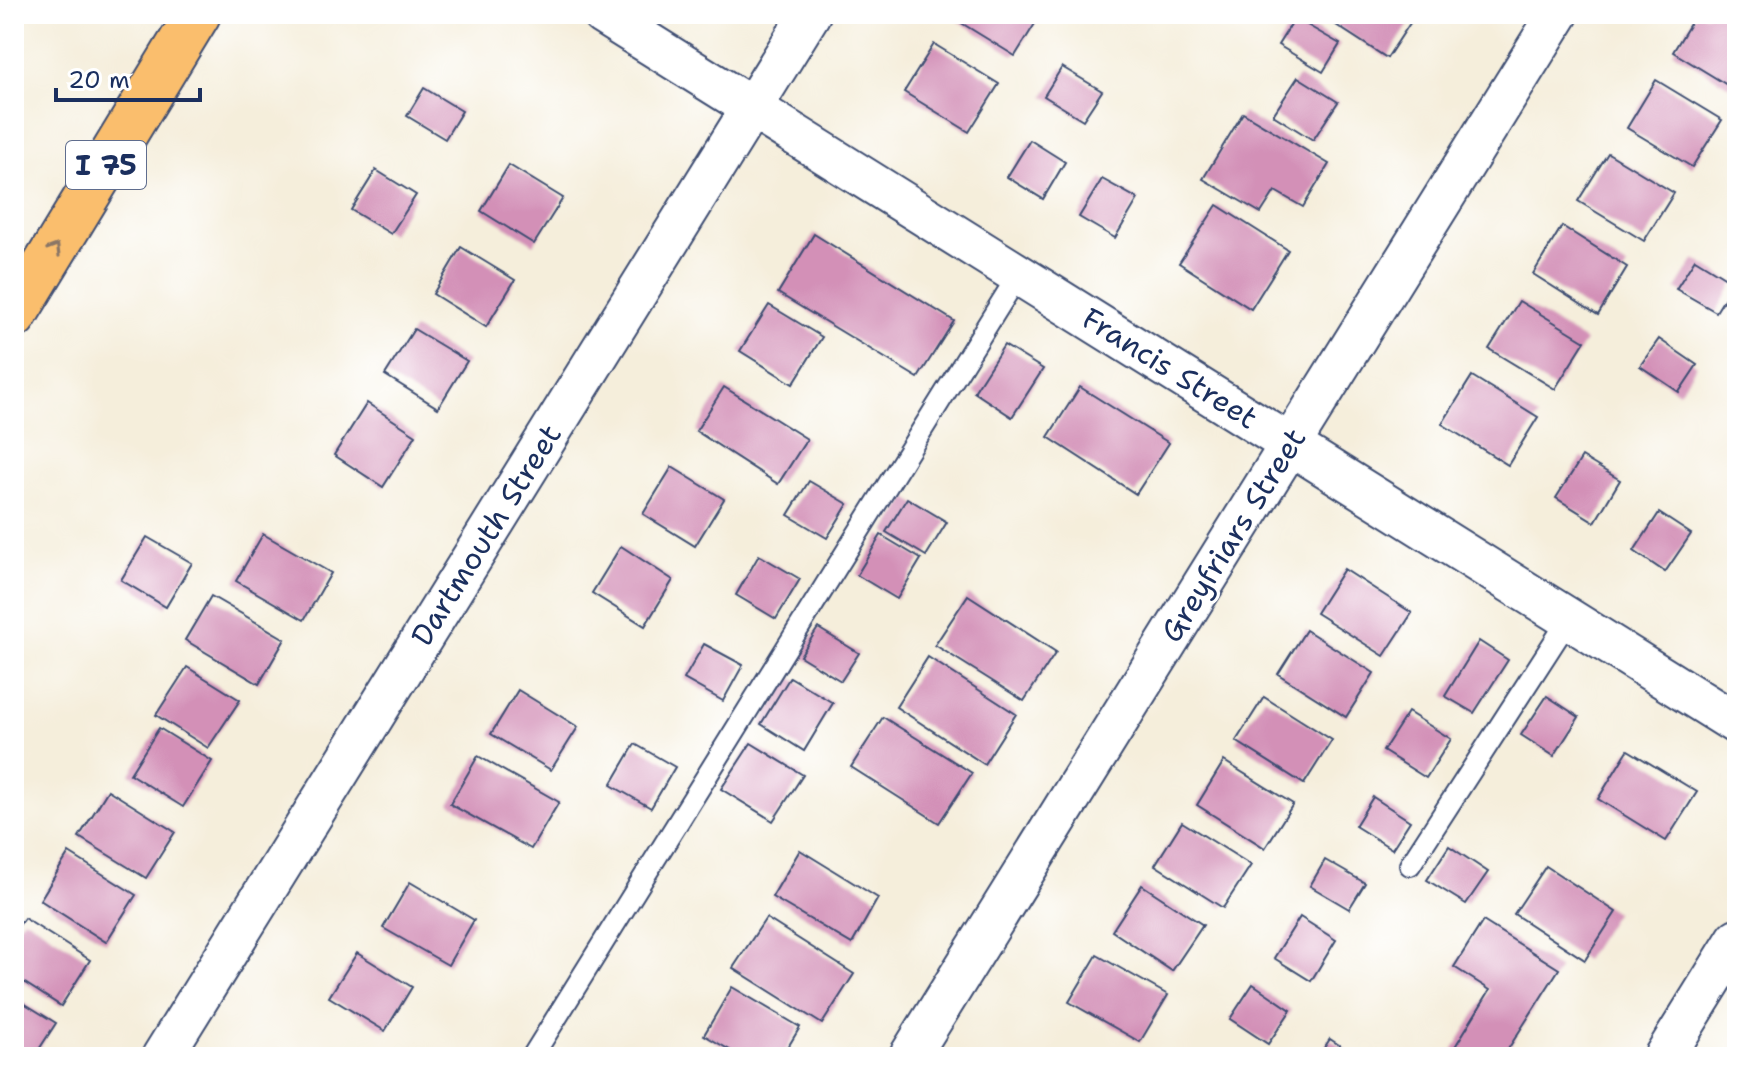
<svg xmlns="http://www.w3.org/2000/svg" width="1751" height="1071" font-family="'Shantell Sans',sans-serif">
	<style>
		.building { fill: #d390b7 }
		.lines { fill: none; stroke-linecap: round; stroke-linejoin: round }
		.service-casing { stroke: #3c4c71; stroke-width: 24 }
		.minor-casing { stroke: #3c4c71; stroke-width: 44 }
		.motorway-casing { stroke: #3c4c71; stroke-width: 48 }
		.service { stroke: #fff; stroke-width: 20 }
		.minor { stroke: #fff; stroke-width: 40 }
		.motorway { stroke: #fabe6d; stroke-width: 44 }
		.oneway { stroke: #8a7666 }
		.labels { text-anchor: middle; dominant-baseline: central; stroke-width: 6; stroke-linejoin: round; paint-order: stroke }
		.shield { fill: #fff; stroke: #5f6d8e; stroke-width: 2 }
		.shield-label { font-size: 28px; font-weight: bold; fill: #1b2f5e }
		.street-label { font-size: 30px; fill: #1b2f5e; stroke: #fff }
	</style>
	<rect width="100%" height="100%" fill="#fff"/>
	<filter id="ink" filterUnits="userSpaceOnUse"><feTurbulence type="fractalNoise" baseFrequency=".0125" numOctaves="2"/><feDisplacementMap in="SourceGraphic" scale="16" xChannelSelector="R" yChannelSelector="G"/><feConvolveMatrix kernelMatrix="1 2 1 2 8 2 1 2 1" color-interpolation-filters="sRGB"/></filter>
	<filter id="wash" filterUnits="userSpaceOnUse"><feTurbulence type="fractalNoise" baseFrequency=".006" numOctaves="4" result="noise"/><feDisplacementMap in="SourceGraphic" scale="32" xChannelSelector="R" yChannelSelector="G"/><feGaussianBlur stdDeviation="1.8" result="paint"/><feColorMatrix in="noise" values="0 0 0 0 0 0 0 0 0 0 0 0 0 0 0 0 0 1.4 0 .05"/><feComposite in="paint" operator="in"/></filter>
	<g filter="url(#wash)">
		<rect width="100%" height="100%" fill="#f5eedb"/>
		<g id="blocks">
			<!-- building -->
			<g class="building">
				<polygon points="951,14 1041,14 1015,56 950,16"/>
				<polygon points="1343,14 1416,14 1387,58 1336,25"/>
				<polygon points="1696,14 1719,14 1737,25 1737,91 1673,52"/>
				<polygon points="1295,18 1340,44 1323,72 1278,45"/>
				<polygon points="934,44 999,84 969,132 904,92"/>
				<polygon points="1062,67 1102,91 1083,120 1044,96"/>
				<polygon points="1298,77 1338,102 1313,140 1273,115"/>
				<polygon points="1656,80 1722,120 1692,167 1627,128"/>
				<polygon points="424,88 462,111 445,139 407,116"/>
				<polygon points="1243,113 1329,164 1303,207 1275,191 1261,213 1203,179"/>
				<polygon points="1030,140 1065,162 1043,199 1007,177"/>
				<polygon points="1608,153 1674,193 1644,241 1578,201"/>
				<polygon points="509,165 563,198 534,244 481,211"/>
				<polygon points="376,170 416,195 391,234 351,210"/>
				<polygon points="1102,179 1138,199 1115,238 1079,217"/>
				<polygon points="1217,205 1288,250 1251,309 1179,263"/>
				<polygon points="1562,226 1627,267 1598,315 1533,274"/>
				<polygon points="814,234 954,321 918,378 778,293"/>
				<polygon points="461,247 515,280 486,327 433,294"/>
				<polygon points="1695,259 1734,283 1716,312 1676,289"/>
				<polygon points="1519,301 1585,341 1555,389 1489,349"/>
				<polygon points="769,305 822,337 793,384 740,351"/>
				<polygon points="414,329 467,361 438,408 385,375"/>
				<polygon points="1659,339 1697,365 1679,392 1640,366"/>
				<polygon points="1004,345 1043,369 1012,417 974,392"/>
				<polygon points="1472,376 1538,417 1508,465 1442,424"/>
				<polygon points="724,387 807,439 778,484 696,431"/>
				<polygon points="1080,387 1169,443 1136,494 1048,437"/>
				<polygon points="367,403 416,435 383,487 334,455"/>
				<polygon points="1582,457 1620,480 1595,522 1556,498"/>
				<polygon points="672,467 724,499 695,546 643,514"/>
				<polygon points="809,481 848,504 827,538 788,515"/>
				<polygon points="907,498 947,522 926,556 886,532"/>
				<polygon points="1659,513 1691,534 1665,572 1634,551"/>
				<polygon points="263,534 331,573 304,620 236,581"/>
				<polygon points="881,535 921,559 897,599 857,575"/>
				<polygon points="147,537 192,563 166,607 121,580"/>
				<polygon points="621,546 673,580 645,626 592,593"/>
				<polygon points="759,555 800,579 776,619 736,595"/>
				<polygon points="1344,569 1412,613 1384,656 1316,613"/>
				<polygon points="968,595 1056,652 1024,701 935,645"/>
				<polygon points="211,596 285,639 259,684 185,640"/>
				<polygon points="818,628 859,653 841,681 800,656"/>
				<polygon points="1306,630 1374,673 1346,717 1278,674"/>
				<polygon points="1479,641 1508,660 1474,713 1445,696"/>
				<polygon points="704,644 743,665 723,701 684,679"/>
				<polygon points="928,657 1016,714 984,764 896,707"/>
				<polygon points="187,667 240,700 208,748 156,715"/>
				<polygon points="790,677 833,703 804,751 761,724"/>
				<polygon points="518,690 578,727 551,770 491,734"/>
				<polygon points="1547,696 1579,717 1554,756 1521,735"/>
				<polygon points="1264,697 1332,740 1304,784 1236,741"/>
				<polygon points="1408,712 1451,739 1426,778 1383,751"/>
				<polygon points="883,717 972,773 939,823 851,767"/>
				<polygon points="159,728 212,761 183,807 130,774"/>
				<polygon points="751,743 803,775 773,821 721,789"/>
				<polygon points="635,744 675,767 651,808 611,785"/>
				<polygon points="1628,750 1697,792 1666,841 1598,799"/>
				<polygon points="478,756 559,802 531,849 450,804"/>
				<polygon points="1224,761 1293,804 1265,848 1197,805"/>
				<polygon points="108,790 175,832 146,878 79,837"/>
				<polygon points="1373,797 1410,821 1392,849 1355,826"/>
				<polygon points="1182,822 1251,865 1223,908 1155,865"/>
				<polygon points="1449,846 1488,872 1466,904 1427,880"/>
				<polygon points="800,850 878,898 852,944 772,897"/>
				<polygon points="69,853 136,895 106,942 40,900"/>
				<polygon points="1325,860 1365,883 1349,909 1310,886"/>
				<polygon points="1546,866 1616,912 1585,960 1514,914"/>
				<polygon points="410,882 474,920 448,965 383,928"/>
				<polygon points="1142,885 1203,925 1172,971 1112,931"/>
				<polygon points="1300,917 1336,940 1311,981 1274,958"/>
				<polygon points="24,918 90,960 61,1006 14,976 14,933"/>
				<polygon points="766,918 854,974 822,1024 733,968"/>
				<polygon points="1483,921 1559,969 1503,1057 1464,1057 1453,1050 1490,990 1454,967"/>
				<polygon points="357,953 412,987 385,1031 329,997"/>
				<polygon points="1097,955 1168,995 1140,1042 1069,1002"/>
				<polygon points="1253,984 1291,1010 1268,1044 1230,1019"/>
				<polygon points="732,987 800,1027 782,1057 742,1057 704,1035"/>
				<polygon points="14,997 56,1023 34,1057 14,1057"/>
				<polygon points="1330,1039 1357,1057 1318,1057"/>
			</g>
		</g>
	</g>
	<g filter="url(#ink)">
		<use href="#blocks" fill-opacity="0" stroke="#3c4c71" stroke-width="2"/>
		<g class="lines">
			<!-- service casing -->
			<g class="service-casing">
				<g id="service">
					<polyline points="1410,865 1569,619"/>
					<polyline points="532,1057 1019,274"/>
				</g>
			</g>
			<!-- minor casing -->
			<g class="minor-casing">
				<g id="minor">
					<polyline points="602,14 1737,724"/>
					<polyline points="162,1057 810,14"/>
					<polyline points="909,1057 1558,14"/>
					<polyline points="1664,1057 1737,939"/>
				</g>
			</g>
			<!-- motorway casing -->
			<g class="motorway-casing">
				<polyline id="motorway" points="14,316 198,14"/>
			</g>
			<!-- service -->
			<use href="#service" class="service"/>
			<!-- minor -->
			<use href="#minor" class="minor"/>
			<!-- motorway -->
			<use href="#motorway" class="motorway"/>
		</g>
		<!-- one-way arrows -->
		<defs><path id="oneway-chevron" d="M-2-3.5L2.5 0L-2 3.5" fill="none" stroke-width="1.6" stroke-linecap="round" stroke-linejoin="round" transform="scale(2)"/></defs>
		<use class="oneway" href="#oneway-chevron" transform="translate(55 249) rotate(-59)"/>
	</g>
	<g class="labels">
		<!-- shield labels -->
		<rect class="shield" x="66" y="141" width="80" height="48" rx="6"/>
		<g class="shield-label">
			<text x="106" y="165">I 75</text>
		</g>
		<!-- street labels -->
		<g class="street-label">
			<text transform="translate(1170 368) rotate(32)">Francis Street</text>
			<text transform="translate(486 535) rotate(-58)">Dartmouth Street</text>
			<text transform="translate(1233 535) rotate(-58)">Greyfriars Street</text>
		</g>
	</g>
	<!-- margin -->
	<rect width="1751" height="1071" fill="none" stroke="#fff" stroke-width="48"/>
	<!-- scale -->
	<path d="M56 88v12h144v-12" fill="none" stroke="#1b2f5e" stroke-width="4"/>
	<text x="68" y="88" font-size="24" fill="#1b2f5e" stroke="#ffffff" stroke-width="6" paint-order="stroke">20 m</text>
</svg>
